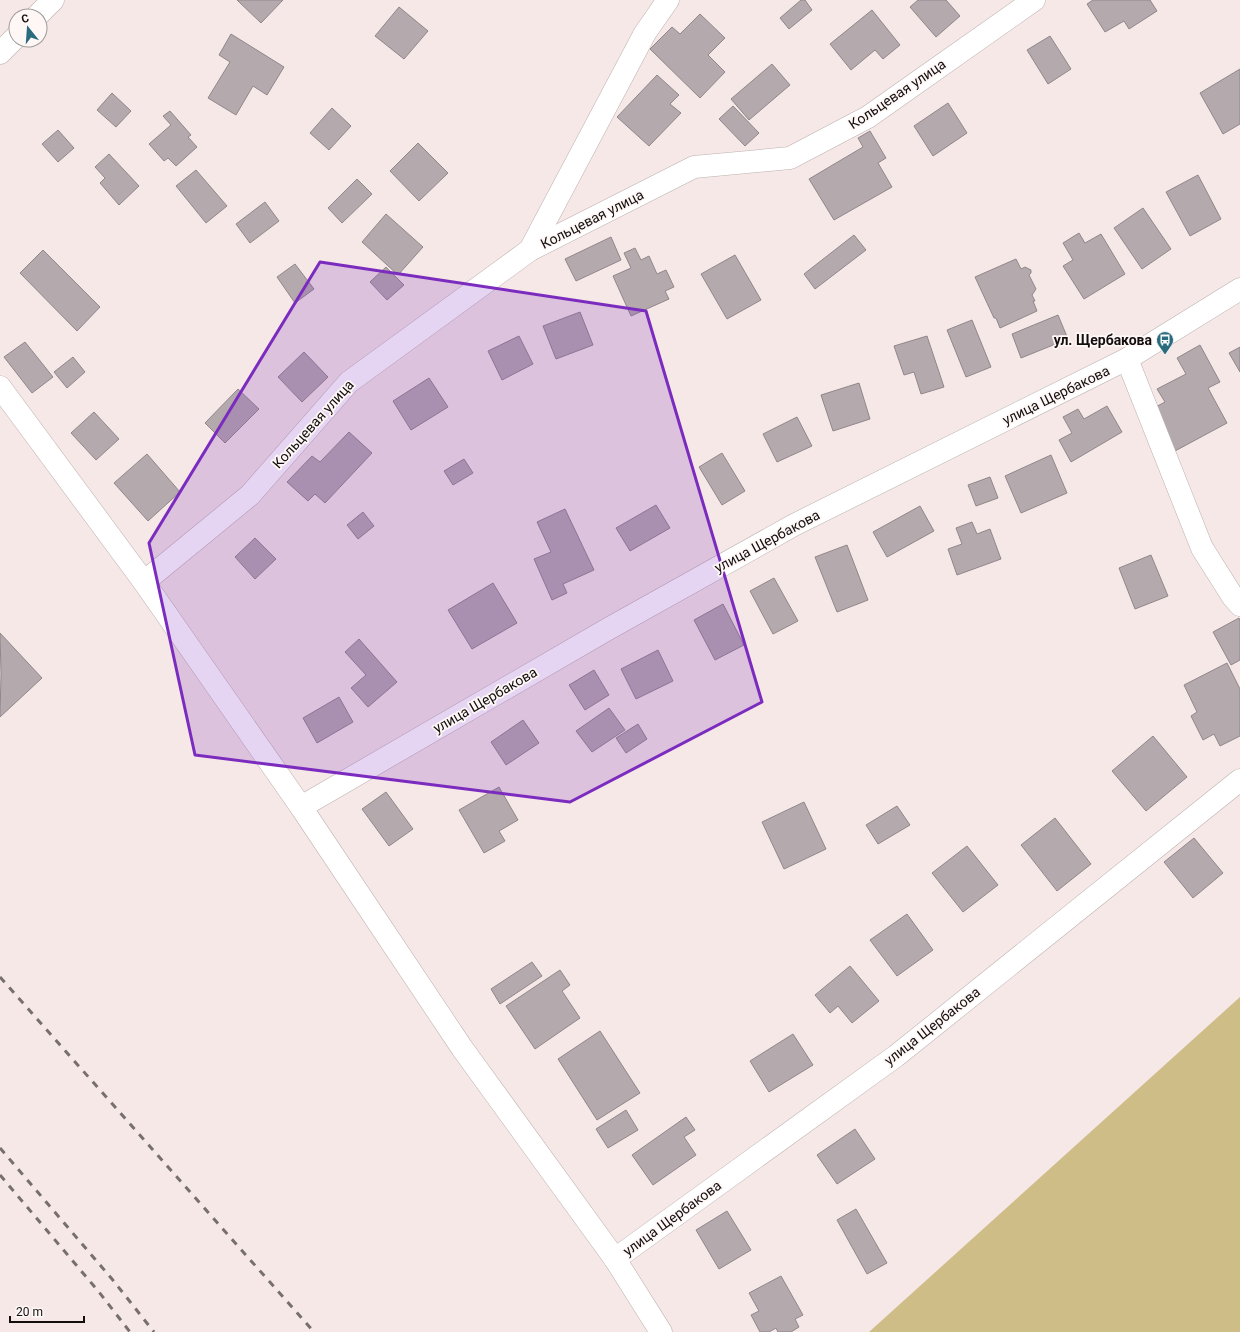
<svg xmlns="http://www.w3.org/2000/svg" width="1240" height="1332" font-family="Roboto,sans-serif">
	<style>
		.green { fill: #cfbd88 }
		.building { fill: #b4a9ad; stroke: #91878b }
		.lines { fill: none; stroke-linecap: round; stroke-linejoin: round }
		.minor-casing { stroke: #bdb1b0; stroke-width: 23 }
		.tertiary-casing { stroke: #bdb1b0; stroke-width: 23 }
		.minor { stroke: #fff; stroke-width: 22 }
		.tertiary { stroke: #fff; stroke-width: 22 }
		.rail { stroke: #776f6e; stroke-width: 3; stroke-dasharray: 7 7; stroke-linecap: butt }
		.marked { fill: #7b2cbf; fill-opacity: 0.2; stroke: #7b2cbf; stroke-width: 3; stroke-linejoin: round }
		.labels { text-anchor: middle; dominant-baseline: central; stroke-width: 3.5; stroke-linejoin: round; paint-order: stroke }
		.street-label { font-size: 14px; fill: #120e0e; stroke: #fef7f6 }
		.poi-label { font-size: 14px; font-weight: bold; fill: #120e0e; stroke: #fef7f6; text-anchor: end }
	</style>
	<rect width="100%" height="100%" fill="#f5e8e7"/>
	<!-- green -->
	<polygon class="green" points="1240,997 1240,1332 869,1332"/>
	<!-- building -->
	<g class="building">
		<polygon points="237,0 283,0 261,23"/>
		<polygon points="801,0 805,0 812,10 789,29 780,18"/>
		<polygon points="918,0 946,0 960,16 936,37 910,7"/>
		<polygon points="1093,0 1150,0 1157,11 1129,29 1124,21 1105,32 1087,4"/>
		<polygon points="399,7 428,31 404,59 375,36"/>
		<polygon points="872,10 900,45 883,59 875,50 851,70 830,44"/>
		<polygon points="700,14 725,38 708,55 725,72 700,98 650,49 672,27 680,34"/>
		<polygon points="231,34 284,67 267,95 253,86 236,115 208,98 230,62 219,55"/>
		<polygon points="1050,36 1071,69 1048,84 1027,50"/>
		<polygon points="772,64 790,85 749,120 731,99"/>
		<polygon points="1240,69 1240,124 1223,134 1200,93"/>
		<polygon points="657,75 679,95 670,104 681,113 649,146 617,117"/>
		<polygon points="112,93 131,111 116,127 97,110"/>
		<polygon points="948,103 967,133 933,156 914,126"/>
		<polygon points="733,106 759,133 745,146 719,119"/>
		<polygon points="332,108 351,126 329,150 310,133"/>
		<polygon points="170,111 191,135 188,137 197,147 176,166 168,158 164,161 149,144 171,125 163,116"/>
		<polygon points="58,130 74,148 58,162 42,144"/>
		<polygon points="870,131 886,158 878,163 892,187 834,220 809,179 863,147 858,138"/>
		<polygon points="418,143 448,173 419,201 390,171"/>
		<polygon points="109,154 139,186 119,205 100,183 105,178 95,167"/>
		<polygon points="196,170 227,206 206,223 176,186"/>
		<polygon points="1198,175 1221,219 1190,236 1166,192"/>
		<polygon points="357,179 372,194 342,223 328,208"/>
		<polygon points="265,202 279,221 250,243 236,224"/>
		<polygon points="1143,208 1171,249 1142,269 1114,228"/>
		<polygon points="386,214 423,247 398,275 362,242"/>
		<polygon points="1079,233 1085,243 1101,234 1125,274 1084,299 1063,266 1073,260 1063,243"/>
		<polygon points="854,235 866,250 815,289 804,274"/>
		<polygon points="611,237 621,260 576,281 565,259"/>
		<polygon points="635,248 641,260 649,256 657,274 666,270 674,287 665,291 669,299 631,316 613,276 631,268 624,253"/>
		<polygon points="43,250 100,307 77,331 20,273"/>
		<polygon points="735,255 761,300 727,319 701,274"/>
		<polygon points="1016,259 1021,269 1025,267 1031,270 1031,273 1029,275 1036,289 1032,295 1035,301 1033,301 1037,311 1000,328 996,318 994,318 975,277"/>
		<polygon points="295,264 314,289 295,303 277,277"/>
		<polygon points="386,267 404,285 387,300 370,282"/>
		<polygon points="580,312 593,345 556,359 543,326"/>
		<polygon points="1058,315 1068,339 1021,358 1012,334"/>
		<polygon points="972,320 991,367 966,377 947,330"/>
		<polygon points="519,336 533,364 502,380 488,351"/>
		<polygon points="927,336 944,387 921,394 914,372 904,375 894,346"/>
		<polygon points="25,342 53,377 32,393 4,357"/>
		<polygon points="1200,345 1220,382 1208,388 1227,423 1175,451 1152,409 1165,402 1157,389 1186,374 1177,358"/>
		<polygon points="1240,347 1240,372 1229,353"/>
		<polygon points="304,352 328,377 302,402 278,377"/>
		<polygon points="73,357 85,372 67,388 54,372"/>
		<polygon points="429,378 448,407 411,430 393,401"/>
		<polygon points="859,383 870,419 833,431 821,395"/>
		<polygon points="238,389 259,409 225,443 205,423"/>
		<polygon points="1107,406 1122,432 1071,462 1059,440 1072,433 1063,417 1078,409 1084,419"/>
		<polygon points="94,412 119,439 96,460 71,433"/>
		<polygon points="797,417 812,446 777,462 763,434"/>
		<polygon points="349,432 372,453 325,503 315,494 308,501 287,482 312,456 320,462"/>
		<polygon points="722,453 745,491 722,505 699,467"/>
		<polygon points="147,454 180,492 148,521 114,483"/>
		<polygon points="1051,455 1067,493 1021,513 1005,476"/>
		<polygon points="464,459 473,473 453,485 444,471"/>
		<polygon points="990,477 998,498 976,506 968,485"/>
		<polygon points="656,505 670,528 630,551 616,528"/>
		<polygon points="920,506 934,531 887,557 873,532"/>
		<polygon points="565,509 594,570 563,584 567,593 552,600 534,559 551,552 537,522"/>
		<polygon points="363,512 374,526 358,539 347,525"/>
		<polygon points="972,522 977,534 990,529 1001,559 957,575 948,549 962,544 956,528"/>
		<polygon points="255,538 276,559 255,579 235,557"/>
		<polygon points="847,545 868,600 837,612 815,557"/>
		<polygon points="1151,555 1168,596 1135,609 1119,568"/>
		<polygon points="774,578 798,621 773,634 750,591"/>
		<polygon points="493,583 517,623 472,649 448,610"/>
		<polygon points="723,604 744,645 715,660 694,620"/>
		<polygon points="1239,618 1240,621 1240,660 1231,665 1213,632"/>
		<polygon points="0,633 42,678 0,717 1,674"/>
		<polygon points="359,639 397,682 368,707 351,688 366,675 345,652"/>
		<polygon points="658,650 673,681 636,699 621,669"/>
		<polygon points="1227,663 1240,689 1240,736 1220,746 1214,734 1203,740 1191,716 1197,712 1184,685"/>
		<polygon points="594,670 609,695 585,710 569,685"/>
		<polygon points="339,697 353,722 317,743 303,718"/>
		<polygon points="609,708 625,730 592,752 576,731"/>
		<polygon points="523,720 539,743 506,765 491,742"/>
		<polygon points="638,724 647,739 626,753 616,738"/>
		<polygon points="1153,736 1187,777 1146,811 1112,771"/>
		<polygon points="499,787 518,820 499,831 505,841 484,853 459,810"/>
		<polygon points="386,792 413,829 389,846 362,809"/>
		<polygon points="804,802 826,849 784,869 762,822"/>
		<polygon points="897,806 910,825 878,844 866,825"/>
		<polygon points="1055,818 1091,864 1057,891 1021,845"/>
		<polygon points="1194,838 1223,873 1193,898 1164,862"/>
		<polygon points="967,846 998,885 963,912 932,873"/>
		<polygon points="907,914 933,950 897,976 870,940"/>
		<polygon points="532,962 542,976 500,1004 491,989"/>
		<polygon points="850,966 879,1001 852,1023 838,1006 830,1013 815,995"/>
		<polygon points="560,970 570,985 562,991 580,1018 535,1049 506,1006"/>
		<polygon points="600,1031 640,1093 597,1120 558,1059"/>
		<polygon points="793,1034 813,1065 769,1092 750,1061"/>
		<polygon points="626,1110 638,1130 608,1148 596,1129"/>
		<polygon points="686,1117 695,1130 684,1137 696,1155 653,1185 632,1155"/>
		<polygon points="855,1129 875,1159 837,1184 817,1155"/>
		<polygon points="856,1209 887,1263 867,1274 837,1220"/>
		<polygon points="727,1211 751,1250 719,1269 696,1230"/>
		<polygon points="781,1276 803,1315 795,1319 799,1327 791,1332 778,1332 776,1328 769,1332 760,1332 751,1315 759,1311 749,1293"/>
	</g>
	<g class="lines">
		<!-- minor casing -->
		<g class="minor-casing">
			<g id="minor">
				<polyline points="37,16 53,0"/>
				<polyline points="0,53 16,37"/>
				<polyline points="530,250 694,167 790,158 868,117 1034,0"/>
				<polyline points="1127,359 1202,548 1233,597 1240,605"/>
				<polyline points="0,387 144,582 301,807"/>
				<polyline points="144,582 250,495 349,382 530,250 645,33 668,0"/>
				<polyline points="615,1259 896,1056 1240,780"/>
			</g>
		</g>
		<!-- tertiary casing -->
		<g class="tertiary-casing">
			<polyline id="tertiary" points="661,1332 615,1259 462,1048 301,807 608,629 794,525 1127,359 1240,289"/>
		</g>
		<!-- minor -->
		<use href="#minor" class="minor"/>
		<!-- tertiary -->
		<use href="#tertiary" class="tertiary"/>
		<!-- rail -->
		<g class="rail">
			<polyline points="0,977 314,1332"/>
			<polyline points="0,1148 112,1279 154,1332"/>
			<polyline points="0,1175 99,1292 130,1332"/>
		</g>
	</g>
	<!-- marked area -->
	<path class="marked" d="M320,262L646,311L762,702L570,802L195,755L149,543Z"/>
	<!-- icons -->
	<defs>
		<g id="bus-pin" transform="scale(0.9)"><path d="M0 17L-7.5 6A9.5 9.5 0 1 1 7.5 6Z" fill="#2a6b7e" stroke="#fef7f6"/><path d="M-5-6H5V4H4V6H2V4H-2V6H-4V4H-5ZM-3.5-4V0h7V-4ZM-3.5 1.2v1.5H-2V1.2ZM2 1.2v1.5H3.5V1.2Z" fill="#fff"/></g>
	</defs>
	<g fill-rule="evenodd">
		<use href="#bus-pin" x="1165" y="340"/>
	</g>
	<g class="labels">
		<!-- street labels -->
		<g class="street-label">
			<text transform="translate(897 94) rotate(-34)">Кольцевая улица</text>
			<text transform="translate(592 219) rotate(-27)">Кольцевая улица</text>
			<text transform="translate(1056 395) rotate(-26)">улица Щербакова</text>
			<text transform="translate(313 424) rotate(-48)">Кольцевая улица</text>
			<text transform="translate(767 541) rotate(-28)">улица Щербакова</text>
			<text transform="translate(485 700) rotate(-30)">улица Щербакова</text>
			<text transform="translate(932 1026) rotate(-38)">улица Щербакова</text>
			<text transform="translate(672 1218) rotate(-36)">улица Щербакова</text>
		</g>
		<!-- poi labels -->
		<g class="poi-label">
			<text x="1152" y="340">ул. Щербакова</text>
		</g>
	</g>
	<!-- north arrow -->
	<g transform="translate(28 28) rotate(343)"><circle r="19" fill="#fef7f6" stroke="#a09a99"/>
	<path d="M0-3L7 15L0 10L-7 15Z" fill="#2a6b7e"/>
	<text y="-6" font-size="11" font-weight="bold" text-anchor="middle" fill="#120e0e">С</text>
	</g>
	<!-- scale -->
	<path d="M10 1316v6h74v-6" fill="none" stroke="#120e0e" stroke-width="2"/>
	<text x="16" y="1316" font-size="12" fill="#120e0e" stroke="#fef7f6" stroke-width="3" paint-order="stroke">20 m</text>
</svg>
